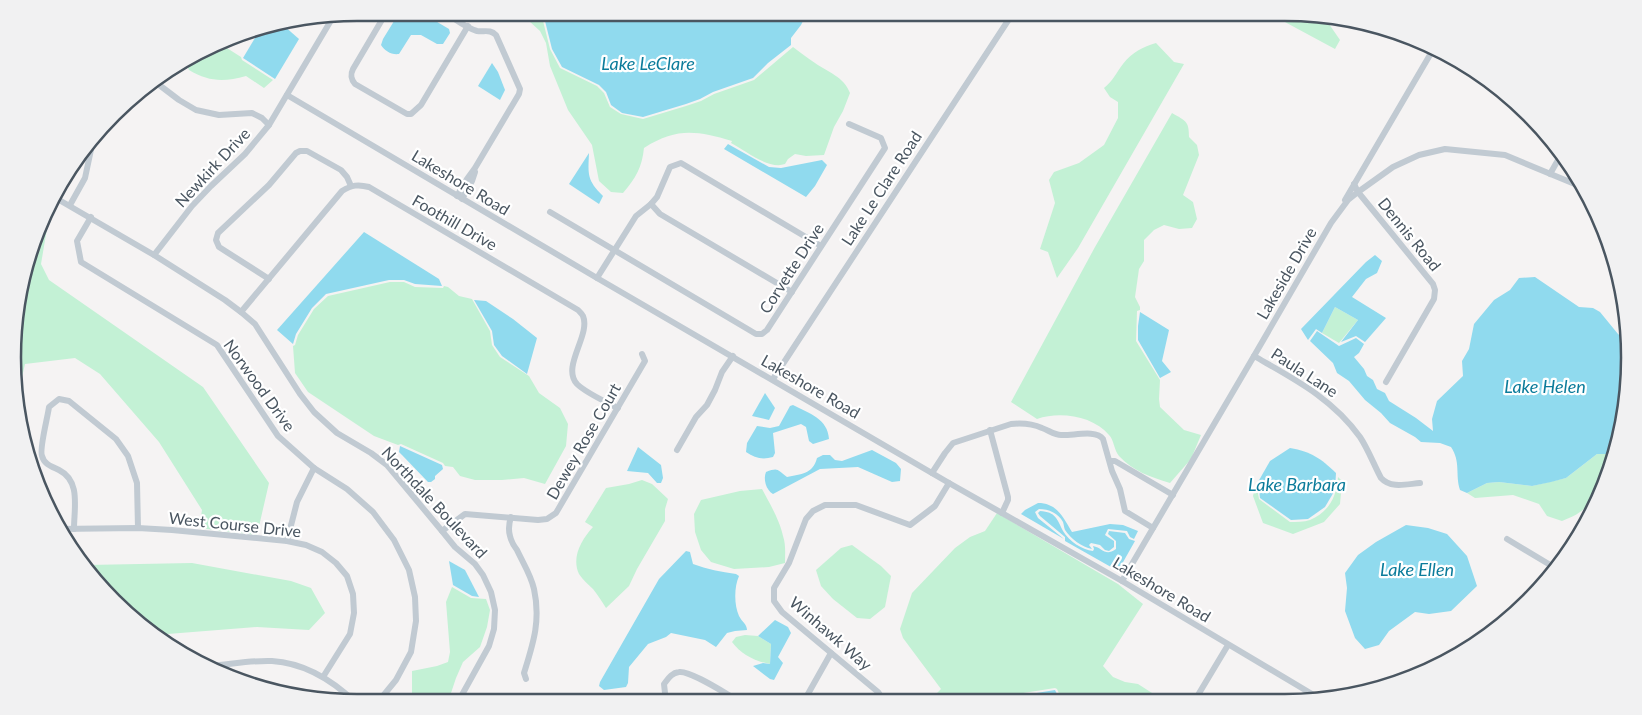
<svg xmlns="http://www.w3.org/2000/svg" width="1642" height="715" font-family="Lato,sans-serif">
	<style>
		.green { fill: #c3f1d5 }
		.water { fill: #90daee }
		.lines { fill: none; stroke-linecap: round; stroke-linejoin: round }
		.minor { stroke: #c1cad2; stroke-width: 6 }
		.labels { text-anchor: middle; dominant-baseline: central; stroke-width: 4.5; stroke-linejoin: round; paint-order: stroke }
		.street-label { font-size: 16px; fill: #4a5661; stroke: #fff }
		.water-label { font-size: 18px; font-style: italic; fill: #0c7c9b; stroke: #fff }
		.rim { fill: none; stroke: #4a5661; stroke-width: 2.5 }
	</style>
	<rect width="100%" height="100%" fill="#f5f3f3"/>
	<!-- green -->
	<g class="green">
		<path d="M528,13H541L550,49L560,68L597,86L604,93L610,107L621,114L643,119L686,106L701,101L714,94L754,80L793,47C800,52 807,58 815,63C828,72 844,77 850,93L843,111L834,127L824,155L806,156L795,154L788,159L785,164C769,170 746,151 731,143L732,141C697,131 677,127 644,148C642,167 636,178 623,193L611,192L599,181L592,145L568,110L550,66L546,43L540,31L529,21Z"/>
		<polygon points="1268,13 1285,13 1333,20 1329,24 1340,40 1335,49"/>
		<path d="M219,43L241,57L242,60L273,80L264,88L246,76C224,82 209,82 189,70L184,59Z"/>
		<path d="M1156,43L1174,62L1184,64L1078,248L1057,278L1048,252L1040,249L1055,203L1049,180L1054,172L1079,163L1104,145L1118,118V102L1110,97L1104,88C1113,81 1116,73 1123,64C1132,52 1143,47 1156,43Z"/>
		<path d="M1172,113C1186,121 1189,121 1189,137L1197,145L1199,155L1183,195L1193,202L1197,219L1192,228L1179,229L1164,225L1154,230L1144,240V261L1139,269L1135,297L1140,307V310L1137,311L1136,341L1160,380L1159,399L1160,407L1184,430L1201,435L1191,459L1170,483C1150,477 1133,471 1119,456C1114,450 1114,440 1109,435C1093,416 1060,411 1037,419L1011,402L1095,247Z"/>
		<polygon points="51,205 41,264 49,280 203,387 269,483 257,535 199,528 202,510 159,442 100,374 75,358 25,364 16,403 19,290"/>
		<polygon points="390,282 404,282 415,287 443,288 444,286 448,287 459,296 472,299 490,331 492,345 500,357 529,376 539,393 560,408 568,424 566,446 545,484 524,478 502,480 475,480 460,476 453,467 445,466 443,463 401,444 398,445 374,436 308,392 295,373 293,346 295,345 298,335 314,309 328,296"/>
		<polygon points="1335,307 1358,320 1339,343 1322,333"/>
		<path d="M1597,454H1614C1609,476 1599,499 1580,512C1575,516 1568,518 1562,521L1547,516L1539,504L1513,495L1475,498L1467,493L1487,483L1499,482L1532,486L1566,478Z"/>
		<path d="M1338,477L1342,481L1340,504L1324,522L1293,534L1263,523L1253,496L1256,483L1259,499L1290,522C1296,522 1304,522 1310,520C1329,512 1337,496 1338,477Z"/>
		<path d="M642,480L652,484L668,499L665,509V521L637,569L629,586L606,608C602,602 598,595 593,589C588,584 583,580 579,574C571,557 582,539 593,527L585,522L606,488L629,484Z"/>
		<path d="M762,489C769,502 780,521 783,536C786,545 785,554 785,563L769,567L734,569L711,562L701,550L695,532L694,514L701,500L740,491Z"/>
		<polygon points="997,513 1118,584 1143,604 1103,666 1113,677 1125,682 1138,684 1163,700 1062,700 1057,689 1055,688 1017,694 1015,700 929,701 941,689 903,638 900,629 912,593 955,548 970,537 985,531"/>
		<polygon points="852,545 881,566 891,576 885,607 870,619 857,618 833,599 821,586 816,570 841,548"/>
		<polygon points="192,563 291,581 311,588 325,613 309,630 257,627 155,635 130,617 87,565"/>
		<polygon points="452,587 471,598 486,599 490,610 487,627 480,647 463,662 456,678 448,702 412,702 412,671 437,666 448,662 450,652 446,602"/>
		<path d="M745,635L758,636L771,644L770,664C754,661 741,654 732,642L736,637Z"/>
	</g>
	<!-- water -->
	<g class="water">
		<path d="M399,13H422L449,29L450,33L443,44H437L421,35H411L399,54C391,55 385,51 381,45L383,39Z"/>
		<polygon points="543,13 807,13 801,25 791,38 791,45 768,63 753,78 713,92 700,99 686,104 643,117 622,113 611,105 606,92 599,85 562,67 552,49"/>
		<polygon points="283,25 299,39 275,79 243,58 261,28"/>
		<polygon points="492,63 498,72 505,90 500,100 478,86"/>
		<polygon points="728,144 769,167 781,168 822,160 827,165 815,186 806,197 724,149"/>
		<path d="M589,153C588,175 587,180 603,196L599,204L569,184Z"/>
		<polygon points="364,232 439,279 442,286 415,284 404,280 389,280 326,294 312,308 296,334 293,344 277,330"/>
		<polygon points="1375,255 1382,261 1377,273 1366,279 1352,297 1386,318 1365,342 1356,336 1341,342 1358,320 1335,307 1322,333 1316,329 1308,340 1301,329 1366,262"/>
		<path d="M1535,277L1579,307L1593,308L1600,312L1618,334L1629,343L1627,403L1614,454H1597L1566,478L1551,482L1532,486L1499,482L1487,483L1467,493L1460,490C1455,474 1461,462 1451,447L1440,443L1421,442L1415,437L1390,423L1381,413L1365,400L1349,381L1337,373L1333,363L1310,341L1317,331L1339,346L1356,338L1364,344L1359,353L1354,357L1364,369L1367,376L1373,380L1377,389L1385,393L1389,401L1416,418L1433,431L1432,419L1437,401L1463,376L1462,361L1469,349L1474,324L1494,300L1510,290L1519,278Z"/>
		<polygon points="474,300 486,301 513,319 537,338 527,374 502,356 494,345 492,331"/>
		<polygon points="1140,312 1169,330 1162,361 1171,372 1160,378 1138,340 1138,326"/>
		<polygon points="765,393 775,408 769,420 752,416"/>
		<path d="M793,405C809,413 828,419 829,439L813,444L809,441L806,427L801,424L773,433L775,453L773,457C762,460 755,458 746,452L747,443L757,426L770,428L779,426L790,406Z"/>
		<polygon points="400,446 442,465 443,469 435,476 435,479 431,482 428,482 402,455 399,452"/>
		<polygon points="638,447 661,465 663,478 661,483 657,483 648,473 627,471"/>
		<path d="M1290,448C1312,452 1320,458 1336,473L1335,490L1325,507L1308,519L1291,520L1260,498L1258,482L1270,461Z"/>
		<path d="M872,450L896,463L901,469L900,481L892,482L858,467L820,469L773,494C766,490 763,479 766,472C779,467 777,470 787,477C801,474 813,474 817,458L823,455H830L835,460L842,461Z"/>
		<path d="M1038,503C1057,503 1063,517 1072,532L1110,524L1123,525L1138,531L1134,539L1130,537L1127,531L1108,529L1105,535L1114,541V547L1109,551L1105,550L1100,545L1091,543L1089,545L1092,549C1082,547 1071,539 1065,530C1064,528 1064,525 1063,522C1058,513 1049,509 1039,509L1035,512L1038,518L1064,539L1021,514L1025,510Z"/>
		<path d="M1040,511C1056,512 1057,519 1063,531C1069,541 1082,550 1093,551L1094,549L1093,546C1103,548 1105,557 1116,549V541L1108,534L1109,531L1125,533L1129,539L1135,541L1118,571L1065,541V537L1040,516L1038,513Z"/>
		<polygon points="1406,525 1428,528 1447,534 1467,556 1477,586 1451,611 1429,614 1415,612 1389,631 1379,645 1365,649 1355,638 1345,611 1347,588 1345,573 1358,555 1376,542"/>
		<path d="M686,551L690,552L693,564C707,569 721,572 736,574L739,576C734,587 734,605 739,616C742,622 747,624 747,630L735,631L727,633L716,647L705,640L671,633L666,637L648,644L629,667L628,683L626,687L604,690L599,686L600,682L659,579Z"/>
		<polygon points="449,561 465,570 479,597 472,596 453,585"/>
		<polygon points="775,620 788,627 791,633 778,657 783,663 774,680 770,679 753,666 763,663 770,664 771,644 758,636"/>
		<polygon points="1055,690 1060,700 1017,700 1018,696"/>
	</g>
	<g class="lines">
		<!-- minor -->
		<g class="minor">
			<path d="M386,13L353,69C350,75 351,79 355,84L407,114H411L421,105L468,26"/>
			<path d="M445,13C454,18 466,28 477,31C485,32 490,29 496,35L520,89L519,94L475,168L467,179L457,196"/>
			<polyline points="154,81 179,100 196,110 219,115 252,113 262,118 269,125"/>
			<polyline points="287,95 597,278 949,483 1122,581 1322,700"/>
			<polyline points="1550,174 1562,153"/>
			<polyline points="1354,184 1358,192 1433,284 1435,290 1434,299 1386,382"/>
			<polyline points="54,197 154,255 225,300 241,312 255,324 300,394 314,412 337,433 371,453 387,465 442,531 455,547 475,564 483,575 491,592 495,610 494,629 489,646 458,702"/>
			<polyline points="462,199 472,181 475,172"/>
			<polyline points="1345,200 1434,48"/>
			<polyline points="651,204 660,214 792,292"/>
			<polyline points="70,205 85,178 92,145"/>
			<polyline points="550,212 756,334 762,334 767,330 885,148 881,138 849,124"/>
			<polyline points="91,217 77,241 81,262 217,345 278,436 314,468 347,489 373,512 394,540 409,570 415,597 416,621 411,652 396,680 378,702"/>
			<polyline points="154,255 192,206 211,186 245,154 269,125 333,17"/>
			<polyline points="597,278 636,216 651,204 657,197 670,167 681,163 821,246"/>
			<polyline points="269,279 219,247 216,240 218,233 269,185 296,153 300,151 307,151 341,170 347,177 351,186"/>
			<path d="M241,312L342,191C352,185 358,184 369,187L578,310C580,312 582,314 583,316C591,335 561,367 577,384C586,393 606,402 618,408"/>
			<path d="M1254,356C1294,379 1332,398 1360,437C1368,449 1374,465 1381,478C1391,489 1407,484 1420,483"/>
			<polyline points="773,379 1013,13"/>
			<polyline points="990,430 1008,497 1008,500 1002,513"/>
			<polyline points="677,450 696,417 707,405 715,390 722,372 733,356"/>
			<polyline points="1110,461 1115,461 1173,495"/>
			<path d="M932,473L945,453L953,443L1011,424C1021,423 1033,424 1042,428C1048,430 1055,435 1061,435C1072,436 1096,429 1103,439L1112,471L1120,489L1125,511L1153,528"/>
			<path d="M511,517C509,523 508,529 510,536C511,541 514,546 517,550C523,563 531,575 534,589C541,621 533,644 524,673L526,679"/>
			<polyline points="58,529 138,528 172,530 287,541 306,545 322,552 336,563 347,576 353,594 354,613 350,634 323,677"/>
			<path d="M74,529C74,508 81,481 59,470C51,466 44,464 42,456C39,449 48,416 49,407L59,399L69,401L116,439L128,456L137,483L138,528"/>
			<polyline points="442,531 465,514 538,520 547,519 556,513 645,361 642,354"/>
			<polyline points="1507,539 1557,569"/>
			<polyline points="287,541 297,502 314,468"/>
			<polyline points="1122,581 1254,356 1331,223 1348,200 1358,192 1393,167 1419,155 1445,149 1505,155 1582,187"/>
			<path d="M206,666C228,665 251,660 272,661C304,663 333,681 355,702"/>
			<polyline points="1195,700 1228,645"/>
			<polyline points="804,701 831,653"/>
			<polyline points="881,701 882,698 878,692 782,612 774,601 774,588 789,563 806,519 813,511 825,505 856,505 910,525 935,506 949,483"/>
			<path d="M666,702L664,684C668,679 671,673 679,672C690,670 728,695 739,701"/>
		</g>
	</g>
	<g class="labels">
		<!-- street labels -->
		<g class="street-label">
			<text transform="translate(212 167) rotate(-47)">Newkirk Drive</text>
			<text transform="translate(461 182) rotate(31)">Lakeshore Road</text>
			<text transform="translate(881 188) rotate(-57)">Lake Le Clare Road</text>
			<text transform="translate(455 222) rotate(30)">Foothill Drive</text>
			<text transform="translate(1410 234) rotate(51)">Dennis Road</text>
			<text transform="translate(791 268) rotate(-57)">Corvette Drive</text>
			<text transform="translate(1286 273) rotate(-60)">Lakeside Drive</text>
			<text transform="translate(1305 372) rotate(33)">Paula Lane</text>
			<text transform="translate(260 385) rotate(54)">Norwood Drive</text>
			<text transform="translate(811 386) rotate(30)">Lakeshore Road</text>
			<text transform="translate(583 441) rotate(-60)">Dewey Rose Court</text>
			<text transform="translate(435 502) rotate(47)">Northdale Boulevard</text>
			<text transform="translate(235 524) rotate(6)">West Course Drive</text>
			<text transform="translate(1162 589) rotate(31)">Lakeshore Road</text>
			<text transform="translate(831 633) rotate(41)">Winhawk Way</text>
		</g>
		<!-- water labels -->
		<g class="water-label">
			<text x="648" y="63">Lake LeClare</text>
			<text x="1545" y="386">Lake Helen</text>
			<text x="1297" y="484">Lake Barbara</text>
			<text x="1417" y="569">Lake Ellen</text>
		</g>
	</g>
	<!-- crop -->
	<path d="M0 0H1642V715H0ZM357 21H1285A336 336 0 0 1 1621 357V358A336 336 0 0 1 1285 694H357A336 336 0 0 1 21 358V357A336 336 0 0 1 357 21Z" fill="#f1f1f2" fill-rule="evenodd"/>
	<path class="rim" d="M357 21H1285A336 336 0 0 1 1621 357V358A336 336 0 0 1 1285 694H357A336 336 0 0 1 21 358V357A336 336 0 0 1 357 21Z"/>
</svg>
